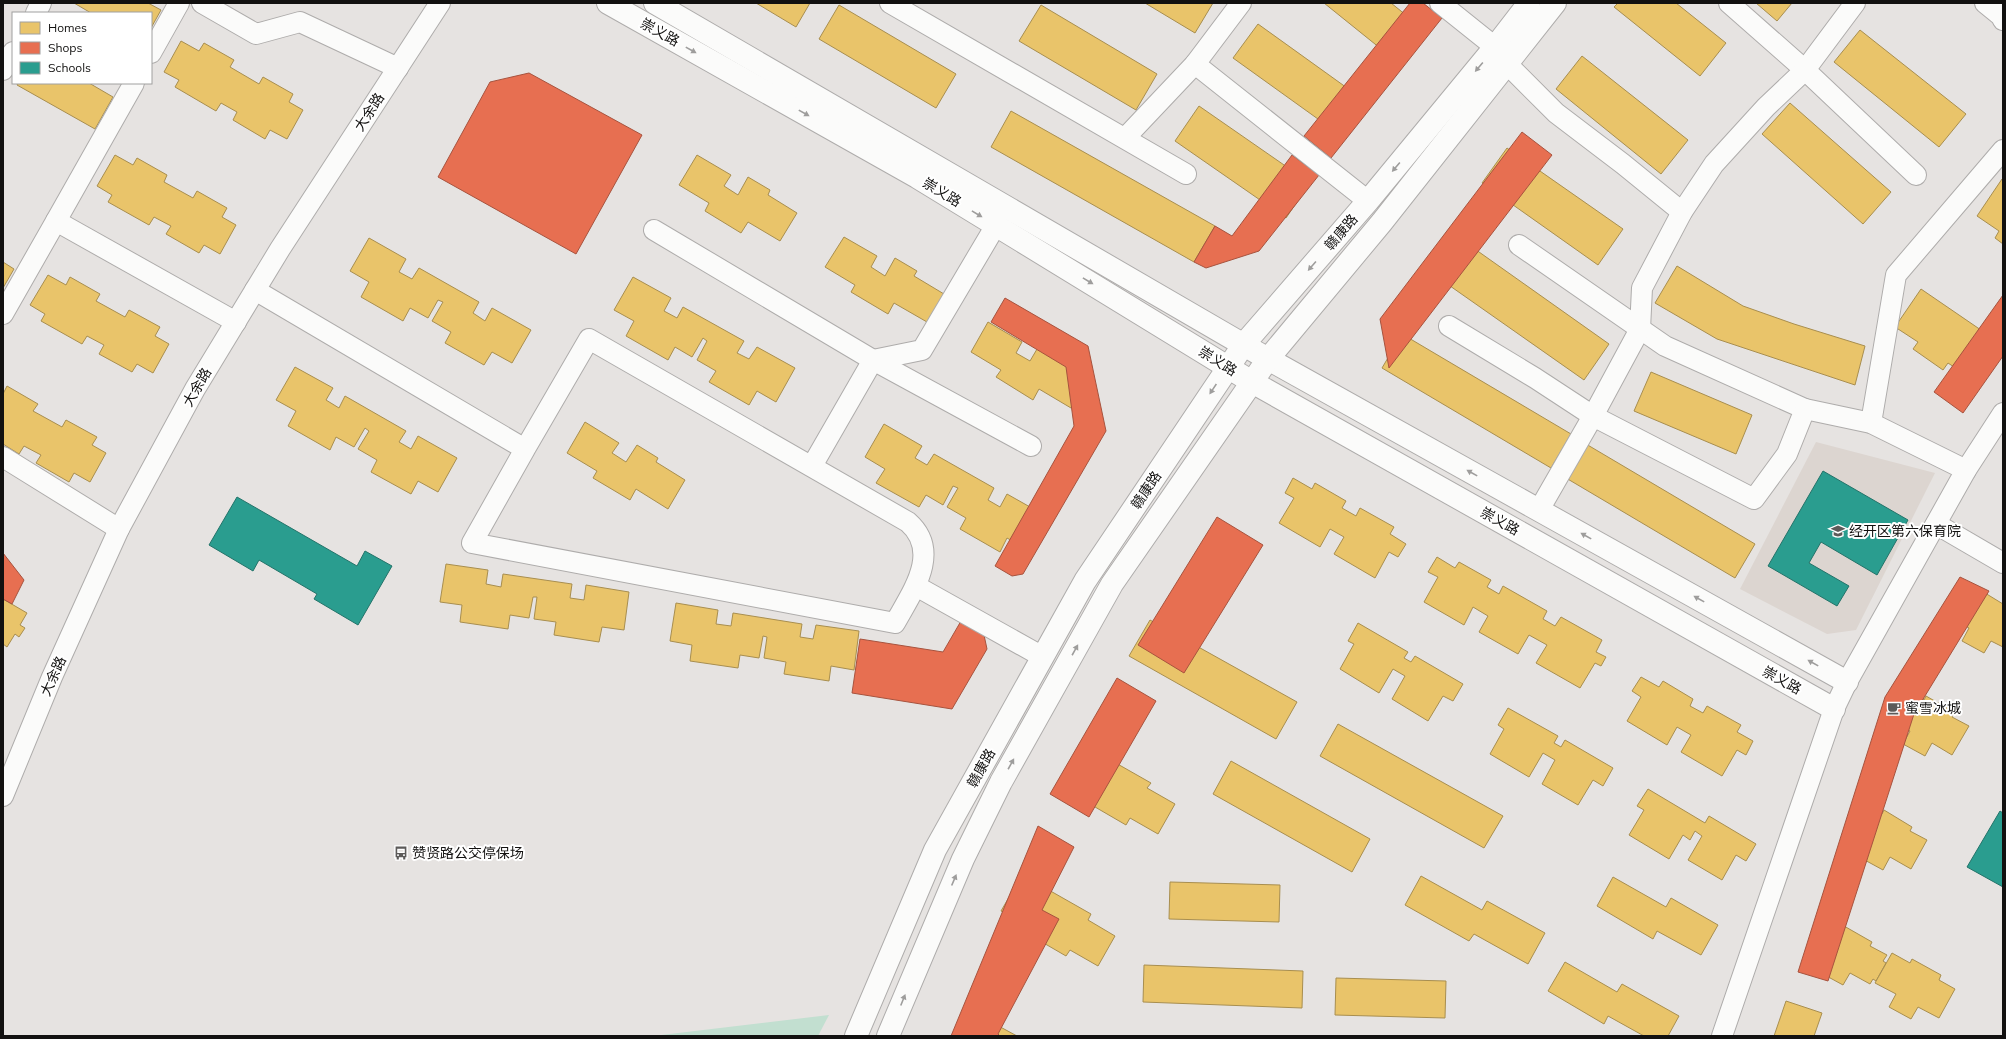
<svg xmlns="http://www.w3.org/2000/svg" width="2006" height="1039" font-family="Mulish,'Noto Sans SC',sans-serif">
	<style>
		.built { fill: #dcd5d0 }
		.green { fill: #c2dfd0 }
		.homes { fill: #e9c46a; stroke: #a88e4f }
		.shops { fill: #e76f51; stroke: #a7533e }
		.schools { fill: #2a9d8f; stroke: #237369 }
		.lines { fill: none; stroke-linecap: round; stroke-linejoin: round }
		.minor-casing { stroke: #aeacab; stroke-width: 22 }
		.major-casing { stroke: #aeacab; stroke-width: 24 }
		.minor { stroke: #fbfbfa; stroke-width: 20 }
		.major { stroke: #fbfbfa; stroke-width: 22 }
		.oneway { fill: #9e9d9c }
		.labels { text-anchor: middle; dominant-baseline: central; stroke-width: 4; stroke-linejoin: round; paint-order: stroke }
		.street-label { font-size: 14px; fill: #121110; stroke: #fff }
		.poi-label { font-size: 14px; fill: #121110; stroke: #fff; text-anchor: start }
	</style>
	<rect width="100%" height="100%" fill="#e6e3e1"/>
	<!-- built -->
	<polygon class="built" points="1816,442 1935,473 1856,630 1827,634 1740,589"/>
	<!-- green -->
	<polygon class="green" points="829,1015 818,1036 653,1036"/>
	<!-- homes -->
	<g class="homes">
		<polygon points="74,3 148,3 161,10 151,28 151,13 91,13"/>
		<polygon points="756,3 810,3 796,27"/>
		<polygon points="1145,3 1213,3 1195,33"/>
		<polygon points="1324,3 1391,3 1427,32 1401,65"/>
		<polygon points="1618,3 1676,3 1726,43 1700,76 1614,7"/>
		<polygon points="1756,3 1792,3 1777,21"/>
		<polygon points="839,5 956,74 936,108 819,39"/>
		<polygon points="1041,5 1157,74 1136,110 1019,41"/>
		<polygon points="1258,24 1368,103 1343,137 1233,58"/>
		<polygon points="1860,30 1966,114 1939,147 1834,62"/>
		<polygon points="181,41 199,51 204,43 234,60 230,67 259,84 263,77 293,94 289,102 303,110 287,139 270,130 265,139 233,120 237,112 221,103 216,111 175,87 179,80 164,72"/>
		<polygon points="1582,56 1688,140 1661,174 1556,89"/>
		<polygon points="18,83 89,83 113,97 95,129 17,85"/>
		<polygon points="1790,103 1891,192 1863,224 1762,134"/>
		<polygon points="1199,106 1310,183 1286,218 1175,141"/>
		<polygon points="1011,111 1215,226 1194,262 991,147"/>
		<polygon points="1507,148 1623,229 1598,265 1482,183"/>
		<polygon points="115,155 133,165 137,158 167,175 164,182 193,198 197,191 227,208 222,217 236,225 220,254 204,245 199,253 166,234 171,226 154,217 149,225 108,202 112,195 97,186"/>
		<polygon points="697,155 731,175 724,186 738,195 748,177 770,190 768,195 797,213 780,241 748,222 741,233 705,211 709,203 679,185"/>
		<polygon points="2002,179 2003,179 2003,244 1995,238 1999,231 1977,216"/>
		<polygon points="1448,230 1609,344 1584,380 1423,267"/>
		<polygon points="844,237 877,256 871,267 885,276 895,258 917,271 914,276 944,294 927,322 894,303 888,314 851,292 855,285 825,267"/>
		<polygon points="369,238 406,259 399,272 412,279 419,268 479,302 473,313 485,321 492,308 531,330 512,363 492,352 484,365 445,343 451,332 432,321 443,302 438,300 428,318 410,308 403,321 361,297 369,282 350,271"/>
		<polygon points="3,262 14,269 3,288"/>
		<polygon points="1677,266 1743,306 1794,324 1865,346 1855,385 1717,339 1655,303"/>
		<polygon points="48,275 66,285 70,277 100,294 96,301 125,317 129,310 160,327 155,336 169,344 153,373 137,364 132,372 99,354 104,345 87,336 82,344 41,321 45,314 30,305"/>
		<polygon points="633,277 671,298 664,311 677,318 683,307 744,341 737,353 749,359 757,347 795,368 776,402 757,391 749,405 709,382 716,371 697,360 707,341 703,338 692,357 675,347 668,360 626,336 634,321 614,310"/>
		<polygon points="1921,289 1997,341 1972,379 1948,363 1943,370 1913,349 1918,342 1895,327"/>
		<polygon points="988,322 1022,342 1016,353 1030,361 1040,344 1062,357 1059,361 1089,379 1071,408 1039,389 1033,400 996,377 1001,370 971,352"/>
		<polygon points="1402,334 1571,434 1551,468 1382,368"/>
		<polygon points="295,367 333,388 326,400 339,408 345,396 406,431 399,442 411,449 418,436 457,458 438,492 418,481 411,494 371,472 377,460 358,449 369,431 365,428 354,447 336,437 330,450 288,426 296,411 276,400"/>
		<polygon points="1651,372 1752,415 1736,454 1634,411"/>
		<polygon points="7,386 38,404 33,411 62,427 66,420 97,437 92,445 106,453 90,482 74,473 69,482 36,463 41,455 24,446 19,454 3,444 3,394"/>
		<polygon points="585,422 619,443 612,453 626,462 637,445 658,458 656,462 685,480 668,509 636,489 630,500 593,478 597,471 567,453"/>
		<polygon points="884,424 922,446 915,458 927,465 934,454 994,488 988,500 1000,507 1007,494 1046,516 1027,549 1007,538 1000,552 960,529 966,518 947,507 958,488 953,486 943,505 926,495 919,507 876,483 885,469 865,457"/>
		<polygon points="1586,444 1755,544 1735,578 1566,478"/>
		<polygon points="1293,478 1312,489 1315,483 1346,501 1342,508 1356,516 1360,508 1394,527 1390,534 1406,544 1398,557 1389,552 1375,578 1334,554 1344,537 1330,529 1320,547 1279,523 1294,498 1285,493"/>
		<polygon points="1437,557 1455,568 1459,562 1491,580 1487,587 1499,594 1503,586 1547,611 1543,619 1555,626 1561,617 1602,640 1596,652 1606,657 1601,666 1595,663 1580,688 1536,663 1547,645 1529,635 1518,654 1479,632 1488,616 1473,607 1464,625 1424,602 1438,577 1428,572"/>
		<polygon points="446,564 488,570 486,584 501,587 503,574 572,584 570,598 584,600 586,585 629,592 624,630 602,627 599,642 554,635 556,622 534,619 537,597 533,597 529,618 510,615 508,629 460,622 462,605 440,602"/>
		<polygon points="1964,587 1982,597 1985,593 2003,604 2003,647 1991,641 1984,653 1962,641 1969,628 1948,617"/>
		<polygon points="3,599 27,613 20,625 25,628 19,637 15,634 7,647 3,644"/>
		<polygon points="676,603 718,610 716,624 731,626 733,613 802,624 800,637 813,639 816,625 859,631 854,670 831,666 829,681 784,674 786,662 764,658 767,637 763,636 759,658 740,655 738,668 690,661 692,645 670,641"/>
		<polygon points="1150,620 1297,702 1276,739 1129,656"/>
		<polygon points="1358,623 1408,652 1404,658 1411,662 1415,656 1463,684 1453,701 1443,696 1428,721 1392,699 1405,676 1393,669 1379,693 1340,669 1354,644 1348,641"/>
		<polygon points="1641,677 1659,687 1663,681 1693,699 1690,706 1703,713 1707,706 1741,725 1737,732 1753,741 1746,755 1737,750 1722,776 1681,752 1691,735 1677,727 1667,745 1627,721 1641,697 1632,691"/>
		<polygon points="1906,690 1924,700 1926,696 1954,712 1952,717 1969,726 1952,755 1932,743 1925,756 1903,744 1910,731 1889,719"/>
		<polygon points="1508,708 1558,736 1554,743 1561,747 1565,740 1613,768 1603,786 1593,780 1578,805 1542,784 1555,760 1543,753 1529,777 1490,754 1504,729 1498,725"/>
		<polygon points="1338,724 1503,816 1484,848 1320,756"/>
		<polygon points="1079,748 1104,763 1107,758 1151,783 1147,788 1175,804 1158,834 1130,818 1126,825 1083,800 1086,794 1061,779"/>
		<polygon points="1231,761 1370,839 1352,872 1213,794"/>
		<polygon points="1648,789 1705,823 1709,816 1756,844 1746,861 1736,855 1722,880 1688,860 1702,836 1695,831 1690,840 1683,835 1669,859 1629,835 1644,810 1637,806"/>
		<polygon points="1864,804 1882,814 1884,810 1912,827 1910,831 1927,840 1911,869 1890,857 1883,870 1861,858 1868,845 1847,833"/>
		<polygon points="1421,876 1482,910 1487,901 1545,933 1528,964 1474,934 1469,941 1405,905"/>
		<polygon points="1613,877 1666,907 1671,898 1718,925 1701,955 1657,931 1653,939 1597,906"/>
		<polygon points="1019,880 1045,894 1047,889 1091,914 1088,920 1115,936 1098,966 1070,950 1066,956 1023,931 1027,925 1001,911"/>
		<polygon points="1170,882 1280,885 1279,922 1169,919"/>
		<polygon points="1824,919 1842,929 1844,926 1872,942 1870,946 1887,955 1883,961 1886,963 1876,981 1873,979 1870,984 1850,973 1843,985 1821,973 1828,961 1807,949"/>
		<polygon points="1892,953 1910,963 1912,959 1941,975 1939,980 1955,989 1939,1018 1918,1007 1911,1019 1889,1007 1896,994 1875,983"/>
		<polygon points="1565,962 1617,992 1622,984 1679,1016 1668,1036 1644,1036 1608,1016 1604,1024 1548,991"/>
		<polygon points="1144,965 1303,971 1302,1008 1143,1002"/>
		<polygon points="1336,978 1446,981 1445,1018 1335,1015"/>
		<polygon points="1786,1001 1822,1013 1814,1036 1774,1036"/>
		<polygon points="965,1013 991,1028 993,1023 1017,1036 952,1036"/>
	</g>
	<!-- shops -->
	<g class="shops">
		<polygon points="1410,3 1423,3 1442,18 1331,158 1304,136"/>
		<polygon points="529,73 642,135 576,254 438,177 490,82"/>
		<polygon points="1522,132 1552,155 1389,368 1380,319"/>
		<polygon points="1292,155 1319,175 1259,251 1206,268 1194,262 1215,226 1232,236"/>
		<polygon points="2003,295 2003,356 1963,413 1934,392"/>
		<polygon points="1005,298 1088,346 1106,431 1023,574 1012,576 995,566 1074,426 1066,367 991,322"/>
		<polygon points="1217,517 1263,545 1184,673 1138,645"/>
		<polygon points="3,553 24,580 12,604 3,599"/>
		<polygon points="1960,577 1989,591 1914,714 1828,981 1798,972 1885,697"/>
		<polygon points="961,621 984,635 987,649 952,709 852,693 860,639 943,652"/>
		<polygon points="1117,678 1156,701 1089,817 1050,794"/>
		<polygon points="1038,826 1074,847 1042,910 1059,919 998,1034 1000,1036 951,1036"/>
	</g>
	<!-- schools -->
	<g class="schools">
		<polygon points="1823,471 1908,520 1877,575 1821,542 1809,563 1849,586 1837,606 1768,566"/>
		<polygon points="237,497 357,566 365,551 392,566 358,625 314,599 317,594 259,560 253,571 209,545"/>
		<polygon points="2000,811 2003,813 2003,887 1967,867"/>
	</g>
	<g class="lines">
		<!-- minor casing -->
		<g class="minor-casing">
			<g id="minor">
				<polyline points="202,3 256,34 300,22 398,68"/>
				<polyline points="890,3 1186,174"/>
				<polyline points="1440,3 1495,47"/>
				<polyline points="1729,3 1805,70 1916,175"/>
				<polyline points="1985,3 2001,16 2003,20"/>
				<polyline points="36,13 41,3"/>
				<polyline points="151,53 179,3"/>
				<polyline points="1195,64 1368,201"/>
				<polyline points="1507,64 1556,113 1623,164 1682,212"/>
				<polyline points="3,70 13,52"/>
				<polyline points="1125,138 1195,64 1241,3"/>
				<polyline points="56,221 134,83"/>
				<polyline points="654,230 873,360 1031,446"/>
				<path d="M255,290L525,449L472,543L895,623C912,592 942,552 908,522L589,339L525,449"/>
				<polyline points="3,314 56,221 236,322"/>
				<polyline points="1449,326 1535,378 1593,416 1754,499 1787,454 1805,409 1665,346 1519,245"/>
				<polyline points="1805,409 1871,423 1966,470"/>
				<polyline points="1871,423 1896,275 2003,150"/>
				<polyline points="3,457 119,529"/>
				<polyline points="812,466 873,360 922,350 996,225"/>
				<polyline points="1539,510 1593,416 1640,329 1642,288 1682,212 1714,164 1766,107 1805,70 1855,3"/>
				<polyline points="1936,524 2003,563"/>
				<polyline points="916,586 1043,657"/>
				<polyline points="3,796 52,677 119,529 195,389 280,249 440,3"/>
				<polyline points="1722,1036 1834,709 1847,682 1966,470 2003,413"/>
			</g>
		</g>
		<!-- major casing -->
		<g class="major-casing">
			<g id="major">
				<polyline points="608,3 917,177 1252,382 1834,709"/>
				<polyline points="655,3 1268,359 1847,682"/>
				<polyline points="856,1036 935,850 1085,581 1244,344 1368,201 1495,47 1529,3"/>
				<polyline points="888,1036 963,859 1001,782 1112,584 1268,359 1382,222 1555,3"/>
			</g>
		</g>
		<!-- minor -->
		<use href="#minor" class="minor"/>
		<!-- major -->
		<use href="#major" class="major"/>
	</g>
	<!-- one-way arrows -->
	<defs><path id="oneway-solid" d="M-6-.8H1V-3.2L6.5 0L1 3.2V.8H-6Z"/></defs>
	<g class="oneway">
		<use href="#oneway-solid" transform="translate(691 50) rotate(29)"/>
		<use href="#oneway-solid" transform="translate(1479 67) rotate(130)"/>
		<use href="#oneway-solid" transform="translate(804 113) rotate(29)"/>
		<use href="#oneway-solid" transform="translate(1396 167) rotate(130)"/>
		<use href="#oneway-solid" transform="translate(977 214) rotate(31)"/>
		<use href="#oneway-solid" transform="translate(1312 266) rotate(131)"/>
		<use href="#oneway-solid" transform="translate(1088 281) rotate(31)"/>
		<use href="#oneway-solid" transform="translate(1213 389) rotate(124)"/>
		<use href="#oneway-solid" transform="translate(1472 473) rotate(-151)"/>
		<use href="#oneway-solid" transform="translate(1586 536) rotate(-151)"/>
		<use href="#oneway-solid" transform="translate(1699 599) rotate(-151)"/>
		<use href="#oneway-solid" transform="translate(1075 650) rotate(-61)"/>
		<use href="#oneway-solid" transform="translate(1813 663) rotate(-151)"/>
		<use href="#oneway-solid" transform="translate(1011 764) rotate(-61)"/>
		<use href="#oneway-solid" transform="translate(954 880) rotate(-67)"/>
		<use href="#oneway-solid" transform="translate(903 1000) rotate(-68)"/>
	</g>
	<!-- icons -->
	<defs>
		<g id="school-bare" transform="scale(1.08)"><path d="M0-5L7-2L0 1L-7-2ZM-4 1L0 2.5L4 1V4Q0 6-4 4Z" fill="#5c5a59" stroke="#fff" stroke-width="2.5" paint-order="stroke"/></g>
		<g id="cafe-bare" transform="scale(1.08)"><path d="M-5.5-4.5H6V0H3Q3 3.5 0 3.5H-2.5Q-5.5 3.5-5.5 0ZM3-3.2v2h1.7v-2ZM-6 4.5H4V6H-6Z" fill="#5c5a59" stroke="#fff" stroke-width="2.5" paint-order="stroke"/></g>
		<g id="bus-bare" transform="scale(1.08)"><path d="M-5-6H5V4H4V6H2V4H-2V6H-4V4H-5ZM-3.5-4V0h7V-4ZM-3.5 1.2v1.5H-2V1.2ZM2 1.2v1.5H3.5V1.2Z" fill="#5c5a59" stroke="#fff" stroke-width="2.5" paint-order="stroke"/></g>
	</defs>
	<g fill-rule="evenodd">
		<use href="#school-bare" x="1838" y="531"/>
		<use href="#cafe-bare" x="1894" y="708"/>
		<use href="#bus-bare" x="401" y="853"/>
	</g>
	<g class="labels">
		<!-- street labels -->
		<g class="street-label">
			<text transform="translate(660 32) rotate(29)">崇义路</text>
			<text transform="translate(369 112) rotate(-57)">大余路</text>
			<text transform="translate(942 192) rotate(31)">崇义路</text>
			<text transform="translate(1341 232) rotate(-49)">赣康路</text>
			<text transform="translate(1218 361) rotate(32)">崇义路</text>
			<text transform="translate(197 387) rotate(-60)">大余路</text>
			<text transform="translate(1146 490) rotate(-56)">赣康路</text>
			<text transform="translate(1500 521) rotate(29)">崇义路</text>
			<text transform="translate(53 676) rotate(-66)">大余路</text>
			<text transform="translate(1782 680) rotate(29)">崇义路</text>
			<text transform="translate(981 768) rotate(-61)">赣康路</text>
		</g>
		<!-- poi labels -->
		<g class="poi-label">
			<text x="1849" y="531">经开区第六保育院</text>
			<text x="1905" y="708">蜜雪冰城</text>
			<text x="412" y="853">赞贤路公交停保场</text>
		</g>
	</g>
	<!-- border -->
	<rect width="2006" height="1039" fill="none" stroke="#121110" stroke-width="8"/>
	<!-- legend -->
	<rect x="12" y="12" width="140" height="72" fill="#ffffff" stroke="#a0a09f"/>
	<rect x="20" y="22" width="20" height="12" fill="#e9c46a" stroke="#a0a09f"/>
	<text x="48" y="32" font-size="12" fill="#121110">Homes</text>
	<rect x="20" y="42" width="20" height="12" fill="#e76f51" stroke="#a0a09f"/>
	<text x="48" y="52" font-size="12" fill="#121110">Shops</text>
	<rect x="20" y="62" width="20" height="12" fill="#2a9d8f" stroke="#a0a09f"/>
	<text x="48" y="72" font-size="12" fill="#121110">Schools</text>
</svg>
